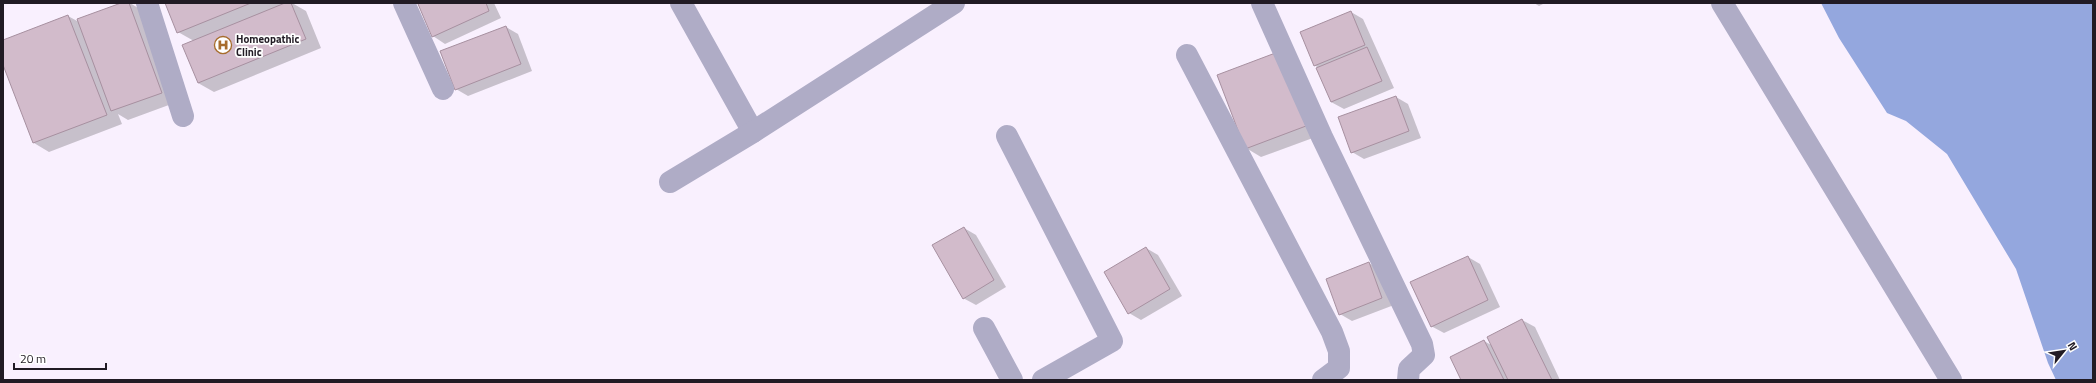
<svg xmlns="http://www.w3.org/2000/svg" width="2096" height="383" font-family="'Titillium Web',sans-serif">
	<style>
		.water { fill: #94a7de }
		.shadow { fill: #0003 }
		.building { fill: #d2bbcb; stroke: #a790a0 }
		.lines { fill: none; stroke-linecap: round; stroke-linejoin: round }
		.street { stroke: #afacc6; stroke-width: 22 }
		.labels { text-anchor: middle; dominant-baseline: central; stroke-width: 3.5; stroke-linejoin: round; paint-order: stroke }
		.poi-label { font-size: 11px; font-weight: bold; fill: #211b24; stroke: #fff; text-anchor: start }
	</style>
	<rect width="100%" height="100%" fill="#f9f0fe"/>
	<!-- water -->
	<polygon class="water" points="1821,3 2093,3 2093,380 2056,380 2048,363 2016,269 1947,154 1906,121 1887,113 1839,38"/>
	<!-- shadow -->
	<g class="shadow">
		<polygon points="124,3 130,3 143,11 177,102 128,120 118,114 122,124 49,152 34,143 3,62 3,41 68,16 79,22"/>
		<polygon points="166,3 292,3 306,11 321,48 214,92 198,83 194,41 178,32"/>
		<polygon points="423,3 494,3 501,18 445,44 433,36"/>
		<polygon points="1534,3 1545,3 1539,6"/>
		<polygon points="1351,12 1363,19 1394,88 1344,109 1331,102 1319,68 1314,65"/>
		<polygon points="506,27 518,34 532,71 468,96 456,89"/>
		<polygon points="1218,76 1321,135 1261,157 1246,148"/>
		<polygon points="1396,97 1408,104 1421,138 1364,159 1352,152"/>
		<polygon points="964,228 976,235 1006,287 976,305 963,298"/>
		<polygon points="1146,248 1158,255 1182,296 1141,320 1129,313"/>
		<polygon points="1468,257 1480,264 1500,307 1444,333 1431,326"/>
		<polygon points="1369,263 1381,271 1394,305 1352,321 1340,314"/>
		<polygon points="1522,320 1535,327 1560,380 1462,380 1484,341 1493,346"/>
	</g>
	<!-- building -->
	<g class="building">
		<polygon points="121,3 129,3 162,93 111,111 77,19"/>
		<polygon points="165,3 251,3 177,33"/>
		<polygon points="285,3 291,3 306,39 198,83 182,45"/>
		<polygon points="421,3 486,3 489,11 432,37 418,4"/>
		<polygon points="1351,11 1365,45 1314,66 1300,32"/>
		<polygon points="68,15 107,115 33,143 3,65 3,40"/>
		<polygon points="506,26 521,64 455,90 440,51"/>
		<polygon points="1367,47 1382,81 1331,102 1316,68"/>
		<polygon points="1278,52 1306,126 1245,149 1217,75"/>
		<polygon points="1396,96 1409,131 1351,153 1338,117"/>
		<polygon points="964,227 994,280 963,299 932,245"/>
		<polygon points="1146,247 1170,289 1128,314 1104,272"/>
		<polygon points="1468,256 1488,300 1431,327 1410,282"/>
		<polygon points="1369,262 1382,298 1339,315 1326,279"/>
		<polygon points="1522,319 1552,380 1508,380 1487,337"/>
		<polygon points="1484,340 1504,380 1461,380 1450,357"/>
	</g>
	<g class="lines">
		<!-- street -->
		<g class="street">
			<polyline points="147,3 183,116"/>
			<polyline points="404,3 443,89"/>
			<polyline points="681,3 753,132"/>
			<polyline points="1262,3 1322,137 1422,344 1424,355 1409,369 1408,380"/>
			<polyline points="1722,3 1951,380"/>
			<polyline points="1187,55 1332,332 1339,351 1339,368 1323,380"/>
			<polyline points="1007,136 1112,341 1043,380"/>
			<polyline points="670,182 753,132 954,3"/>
			<polyline points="984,328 1012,380"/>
		</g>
	</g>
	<!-- icons -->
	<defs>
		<g id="hospital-ring" transform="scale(0.9)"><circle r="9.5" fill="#fff" stroke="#a76d2d" stroke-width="1.5"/><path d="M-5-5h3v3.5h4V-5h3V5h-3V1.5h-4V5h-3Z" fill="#a76d2d"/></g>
	</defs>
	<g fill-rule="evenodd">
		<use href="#hospital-ring" x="223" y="45"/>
	</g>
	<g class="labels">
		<!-- poi labels -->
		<g class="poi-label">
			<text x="236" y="39">Homeopathic<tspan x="236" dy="13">Clinic</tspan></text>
		</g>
	</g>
	<!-- border -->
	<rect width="2096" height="383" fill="none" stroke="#211b24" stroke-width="8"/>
	<!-- north arrow -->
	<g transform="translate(2064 351) rotate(60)" stroke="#ffffff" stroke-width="3" paint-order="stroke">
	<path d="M0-3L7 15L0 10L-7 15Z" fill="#211b24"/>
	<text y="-6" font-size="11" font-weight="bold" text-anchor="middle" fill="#211b24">N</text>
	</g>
	<!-- scale -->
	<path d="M14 363v6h92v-6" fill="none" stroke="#211b24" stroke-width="2"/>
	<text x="20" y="363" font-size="12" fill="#211b24" stroke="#ffffff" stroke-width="3" paint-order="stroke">20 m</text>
</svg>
